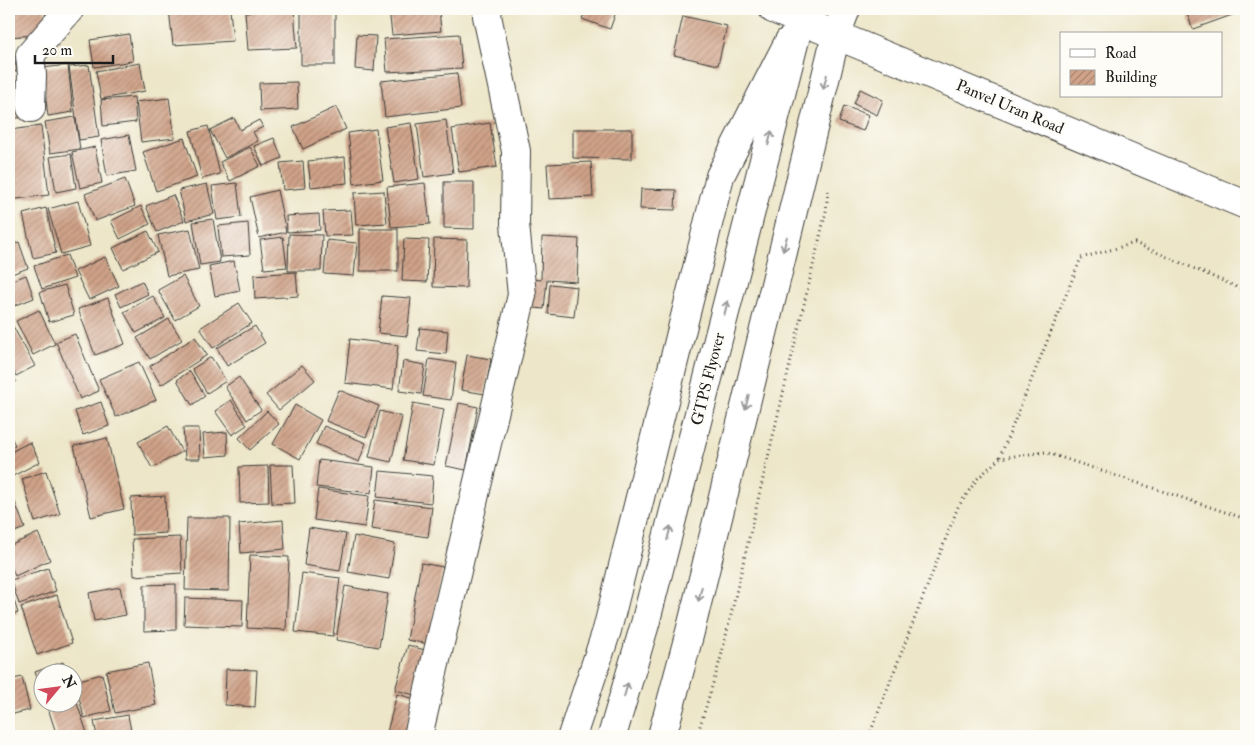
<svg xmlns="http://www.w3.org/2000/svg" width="1255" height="745" font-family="'IM FELL Double Pica',serif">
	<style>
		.building { fill: url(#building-hatch) }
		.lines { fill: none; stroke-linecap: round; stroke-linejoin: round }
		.minor-casing { stroke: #3b3a36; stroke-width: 30 }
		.major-casing { stroke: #3b3a36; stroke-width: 30 }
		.path { stroke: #3b3a36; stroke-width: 3; stroke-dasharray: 1 4; stroke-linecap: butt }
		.minor { stroke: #fff; stroke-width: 28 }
		.major { stroke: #fff; stroke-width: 28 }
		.oneway { stroke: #999 }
		.labels { text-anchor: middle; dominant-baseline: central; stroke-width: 4.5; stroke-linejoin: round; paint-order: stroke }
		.street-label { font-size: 16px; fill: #1c1c1c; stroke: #fdfcf7 }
	</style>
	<defs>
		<pattern id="building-hatch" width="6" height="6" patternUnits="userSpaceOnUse" patternTransform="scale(1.25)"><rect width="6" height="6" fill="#d0a389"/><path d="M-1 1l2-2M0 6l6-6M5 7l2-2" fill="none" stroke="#a8846f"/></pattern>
	</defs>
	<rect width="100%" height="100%" fill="#fdfcf7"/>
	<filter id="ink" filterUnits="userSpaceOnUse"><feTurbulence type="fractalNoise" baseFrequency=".02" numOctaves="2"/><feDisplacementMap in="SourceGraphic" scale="10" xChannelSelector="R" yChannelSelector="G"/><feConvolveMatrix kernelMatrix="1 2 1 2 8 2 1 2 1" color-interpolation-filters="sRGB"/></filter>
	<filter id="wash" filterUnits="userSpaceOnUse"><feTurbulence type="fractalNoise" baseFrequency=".0096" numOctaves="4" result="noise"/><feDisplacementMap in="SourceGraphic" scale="20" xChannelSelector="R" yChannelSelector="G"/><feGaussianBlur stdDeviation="1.12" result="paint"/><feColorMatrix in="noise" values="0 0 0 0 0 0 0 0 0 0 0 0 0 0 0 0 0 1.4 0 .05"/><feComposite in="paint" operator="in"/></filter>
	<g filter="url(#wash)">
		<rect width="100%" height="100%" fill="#ede6c9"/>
		<g id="blocks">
			<!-- building -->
			<g class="building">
				<polygon points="9,9 45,9 47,34 9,37"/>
				<polygon points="169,9 230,9 233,41 173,45"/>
				<polygon points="294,9 297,48 248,50 245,12"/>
				<polygon points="389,9 439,9 441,31 392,35"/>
				<polygon points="586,9 617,9 610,29 582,19"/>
				<polygon points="1185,9 1246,9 1246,10 1193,29"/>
				<rect x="301" y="12" width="34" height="53"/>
				<polygon points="683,16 727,26 718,65 674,55"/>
				<polygon points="129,34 133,61 94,67 90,40"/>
				<polygon points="459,34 462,68 387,72 384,39"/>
				<polygon points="357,35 376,36 374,71 355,69"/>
				<polygon points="13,52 17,71 9,73 9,53"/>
				<polygon points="140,63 145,91 101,99 96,71"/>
				<polygon points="68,65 73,112 48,116 42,68"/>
				<polygon points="89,65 99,137 79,140 69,67"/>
				<polygon points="457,73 461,108 385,117 381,81"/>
				<polygon points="21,80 26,117 9,119 9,81"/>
				<polygon points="297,82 298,109 260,111 259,83"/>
				<polygon points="860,89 883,100 877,115 854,104"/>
				<polygon points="134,97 136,122 103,126 101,100"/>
				<polygon points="169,98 175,138 141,142 136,102"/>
				<polygon points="844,106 869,115 863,131 839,122"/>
				<polygon points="336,107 346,129 303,149 293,127"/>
				<polygon points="75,117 80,149 50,153 45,122"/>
				<polygon points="234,118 240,130 259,120 263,127 253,132 258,141 225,158 210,130"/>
				<polygon points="446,120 453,173 424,177 417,124"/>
				<polygon points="411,123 419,179 394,183 385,127"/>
				<polygon points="490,123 497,167 459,172 452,129"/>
				<polygon points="41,126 49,195 9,200 9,130"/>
				<polygon points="208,126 220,174 202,179 190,131"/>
				<polygon points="376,129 383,180 354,184 348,133"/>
				<polygon points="573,129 632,129 632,159 573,158"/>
				<polygon points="129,135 136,171 107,176 101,140"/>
				<polygon points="184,138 197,177 156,191 143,152"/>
				<polygon points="274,138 282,158 263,166 254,146"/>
				<polygon points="95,147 102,183 80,188 72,152"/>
				<polygon points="250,147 260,166 230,181 220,162"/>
				<polygon points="71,154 76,188 56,192 50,157"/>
				<polygon points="345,157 347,183 311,187 308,161"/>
				<polygon points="303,161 305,188 283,190 280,163"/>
				<polygon points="591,162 593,197 549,199 547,164"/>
				<polygon points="125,179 135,206 95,221 85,194"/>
				<polygon points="444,182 474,182 474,229 444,228"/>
				<polygon points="237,183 241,217 217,220 212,186"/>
				<polygon points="425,183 430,224 391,227 387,187"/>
				<polygon points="207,184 214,214 186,221 179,190"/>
				<polygon points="641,189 676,190 675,210 640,209"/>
				<polygon points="277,190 286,232 259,238 250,197"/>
				<polygon points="384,191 387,223 356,225 354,193"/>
				<polygon points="173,195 184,221 157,232 146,206"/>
				<polygon points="78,201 90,246 61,254 48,209"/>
				<polygon points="141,206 150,224 120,239 111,221"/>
				<polygon points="46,208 56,253 33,258 23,214"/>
				<polygon points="351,210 353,235 325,236 323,211"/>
				<polygon points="319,214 320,230 287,232 286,216"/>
				<polygon points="213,219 220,262 200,265 193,222"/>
				<polygon points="248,223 250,255 221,257 218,226"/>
				<polygon points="190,229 199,270 167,276 158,235"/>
				<rect x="360" y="229" width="38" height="42"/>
				<polygon points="148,231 158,252 123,269 113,248"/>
				<polygon points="289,234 322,235 321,271 288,271"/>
				<polygon points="283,237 287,267 264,269 260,240"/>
				<polygon points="542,237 579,239 577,282 547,280 544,309 526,307 529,279 541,280"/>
				<polygon points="404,239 429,240 427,282 402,281"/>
				<polygon points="434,239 467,240 466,288 433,287"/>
				<polygon points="327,240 357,243 354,276 324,274"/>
				<polygon points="19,242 28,268 9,275 9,246"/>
				<polygon points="67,255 75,278 42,289 34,266"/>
				<polygon points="105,257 119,286 89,300 75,271"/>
				<polygon points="234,261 240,291 215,296 209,266"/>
				<polygon points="296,272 298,296 255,299 254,275"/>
				<polygon points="26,275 34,298 9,308 9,282"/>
				<polygon points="183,276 199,306 175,320 158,290"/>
				<polygon points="142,281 148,294 121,307 115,294"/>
				<polygon points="550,284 577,287 574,317 548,314"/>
				<polygon points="65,285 74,315 49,322 40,292"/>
				<polygon points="153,296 165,318 136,333 124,312"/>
				<polygon points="382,296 411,298 407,336 378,333"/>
				<polygon points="108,298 125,344 95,355 78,309"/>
				<polygon points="239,303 252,323 213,348 200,328"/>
				<polygon points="39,310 55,344 33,355 16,321"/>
				<polygon points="9,319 35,366 16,376 9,363"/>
				<polygon points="169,319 182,340 150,359 137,338"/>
				<polygon points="255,326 265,343 227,366 217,348"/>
				<polygon points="420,328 448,331 446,354 417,351"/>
				<polygon points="75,334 99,391 80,399 56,342"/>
				<polygon points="195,337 207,355 161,385 150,366"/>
				<polygon points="350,339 398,345 393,389 345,383"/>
				<polygon points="467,355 491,359 485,394 461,390"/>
				<polygon points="211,357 226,381 207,393 192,369"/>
				<polygon points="429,359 456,363 451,400 423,396"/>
				<polygon points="403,361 425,365 421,394 399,391"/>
				<polygon points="139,362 156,400 116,417 99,379"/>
				<polygon points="302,365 315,380 279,410 266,395"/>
				<polygon points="9,368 16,382 9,386"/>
				<polygon points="190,371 205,396 192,405 177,380"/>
				<polygon points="239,377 261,410 247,420 225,387"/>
				<polygon points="339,390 379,406 366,437 326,421"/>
				<polygon points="231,400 247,425 232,435 215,411"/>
				<polygon points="101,402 109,426 83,435 75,411"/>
				<polygon points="413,403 444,409 434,465 403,460"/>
				<polygon points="459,403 478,407 466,470 446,466"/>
				<polygon points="295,405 321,420 300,459 273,444"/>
				<polygon points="267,411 279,424 250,450 239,438"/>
				<polygon points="380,411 402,417 391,462 369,457"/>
				<polygon points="168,426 182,452 152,468 138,442"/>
				<polygon points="324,426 366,443 359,462 316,444"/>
				<polygon points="183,428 199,428 200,459 185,459"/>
				<polygon points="227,432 228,455 205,457 203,434"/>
				<polygon points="9,433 15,445 9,448"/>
				<polygon points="107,438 124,509 91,517 74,446"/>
				<polygon points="30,442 40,462 9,478 9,453"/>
				<polygon points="319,460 374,467 371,493 316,487"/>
				<polygon points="270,465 293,465 295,503 272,504"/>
				<polygon points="268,466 269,502 240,503 239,467"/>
				<polygon points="46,471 60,514 35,522 22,479"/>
				<polygon points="380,471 433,476 431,503 377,497"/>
				<polygon points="9,487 25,528 9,534"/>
				<polygon points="318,489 369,496 365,527 314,520"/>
				<polygon points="165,496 166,533 132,535 131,498"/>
				<polygon points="375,500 432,507 428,537 371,529"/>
				<polygon points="187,518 230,518 229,591 185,590"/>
				<polygon points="283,520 285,549 241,553 239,524"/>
				<polygon points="309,528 346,534 340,571 304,565"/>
				<polygon points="38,533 50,560 15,576 9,562 9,546"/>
				<polygon points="354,536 395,544 389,579 348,572"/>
				<polygon points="180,537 182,573 134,576 132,539"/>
				<polygon points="250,555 289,557 286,630 247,628"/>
				<polygon points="421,563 443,567 429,644 407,640"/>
				<polygon points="48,568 56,591 19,604 11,580"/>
				<polygon points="302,573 340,578 333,636 295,632"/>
				<polygon points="176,584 176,630 144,631 144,585"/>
				<polygon points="9,585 18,613 9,616"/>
				<polygon points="345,586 388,594 379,647 336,640"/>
				<polygon points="120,587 126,615 94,621 89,593"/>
				<polygon points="57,595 72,643 37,655 21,607"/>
				<polygon points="185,598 243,600 242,627 184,625"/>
				<polygon points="408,645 428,651 415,695 395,690"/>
				<polygon points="63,662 66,672 42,672 42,692 35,672"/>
				<polygon points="148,663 156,705 115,713 106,671"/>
				<polygon points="226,669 257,670 255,707 225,705"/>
				<polygon points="102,674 111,711 84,718 75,681"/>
				<polygon points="22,677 30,710 9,715 9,680"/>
				<polygon points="73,691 88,736 57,736 46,702 72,702"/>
				<polygon points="397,694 415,699 405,736 386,736"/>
				<polygon points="128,715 132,736 97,736 94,721"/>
			</g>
		</g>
	</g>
	<g filter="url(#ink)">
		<use href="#blocks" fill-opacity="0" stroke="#3b3a36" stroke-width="1"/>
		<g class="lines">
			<!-- minor casing -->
			<g class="minor-casing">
				<g id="minor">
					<polyline points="836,35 846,9"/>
					<polyline points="31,108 32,75 30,55 70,9"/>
					<polyline points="418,736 522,295 515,224 516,151 487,16 488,9"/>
					<polyline points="572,736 607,630 720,176 789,41"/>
				</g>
			</g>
			<!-- major casing -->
			<g class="major-casing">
				<g id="major">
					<polyline points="773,9 1246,205"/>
					<polyline points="612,736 645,624 800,20"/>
					<polyline points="662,736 691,628 836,35"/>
				</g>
			</g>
			<!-- path -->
			<g class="path">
				<polyline points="1000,457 1081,258 1135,243 1246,291"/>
				<polyline points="697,736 721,657 826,211 828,190"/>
				<polyline points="869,736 958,507 977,479 1000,458 1045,452 1246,519"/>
			</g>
			<!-- minor -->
			<use href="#minor" class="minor"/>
			<!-- major -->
			<use href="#major" class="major"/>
		</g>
		<!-- one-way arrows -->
		<defs><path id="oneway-shaft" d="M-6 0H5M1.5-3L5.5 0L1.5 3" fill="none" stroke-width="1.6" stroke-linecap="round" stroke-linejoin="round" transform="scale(1.25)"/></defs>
		<g class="oneway">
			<use href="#oneway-shaft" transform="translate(825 82) rotate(104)"/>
			<use href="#oneway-shaft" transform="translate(770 138) rotate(-76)"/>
			<use href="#oneway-shaft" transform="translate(785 244) rotate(104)"/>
			<use href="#oneway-shaft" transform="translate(726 308) rotate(-76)"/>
			<use href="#oneway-shaft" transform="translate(747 402) rotate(104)"/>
			<use href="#oneway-shaft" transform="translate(669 533) rotate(-76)"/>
			<use href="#oneway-shaft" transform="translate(700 594) rotate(104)"/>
			<use href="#oneway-shaft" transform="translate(626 690) rotate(-74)"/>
		</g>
	</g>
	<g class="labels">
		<!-- street labels -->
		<g class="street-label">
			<text transform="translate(1010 107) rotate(23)">Panvel Uran Road</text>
			<text transform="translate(708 379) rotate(-76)">GTPS Flyover</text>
		</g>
	</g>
	<!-- margin -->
	<rect width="1255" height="745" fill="none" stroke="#fdfcf7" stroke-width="30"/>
	<!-- legend -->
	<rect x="1060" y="32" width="162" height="65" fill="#fdfcf7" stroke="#a3a29f"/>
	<rect x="1070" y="49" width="25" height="8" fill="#ffffff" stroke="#a3a29f"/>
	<text x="1105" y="58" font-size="15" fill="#1c1c1c">Road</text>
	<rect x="1070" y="70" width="25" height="15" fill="url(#building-hatch)" stroke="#a3a29f"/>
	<text x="1105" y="82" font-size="15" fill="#1c1c1c">Building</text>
	<!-- north arrow -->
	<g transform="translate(58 688) rotate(61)"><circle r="24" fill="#fdfcf7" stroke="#a3a29f"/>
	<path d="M0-4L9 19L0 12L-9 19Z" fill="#d1495b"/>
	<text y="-8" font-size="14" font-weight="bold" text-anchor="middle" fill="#1c1c1c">N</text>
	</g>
	<!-- scale -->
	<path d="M35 55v8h78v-8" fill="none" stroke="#1c1c1c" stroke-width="2.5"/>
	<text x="42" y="55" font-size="15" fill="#1c1c1c" stroke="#fdfcf7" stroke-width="4" paint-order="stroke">20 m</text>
</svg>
